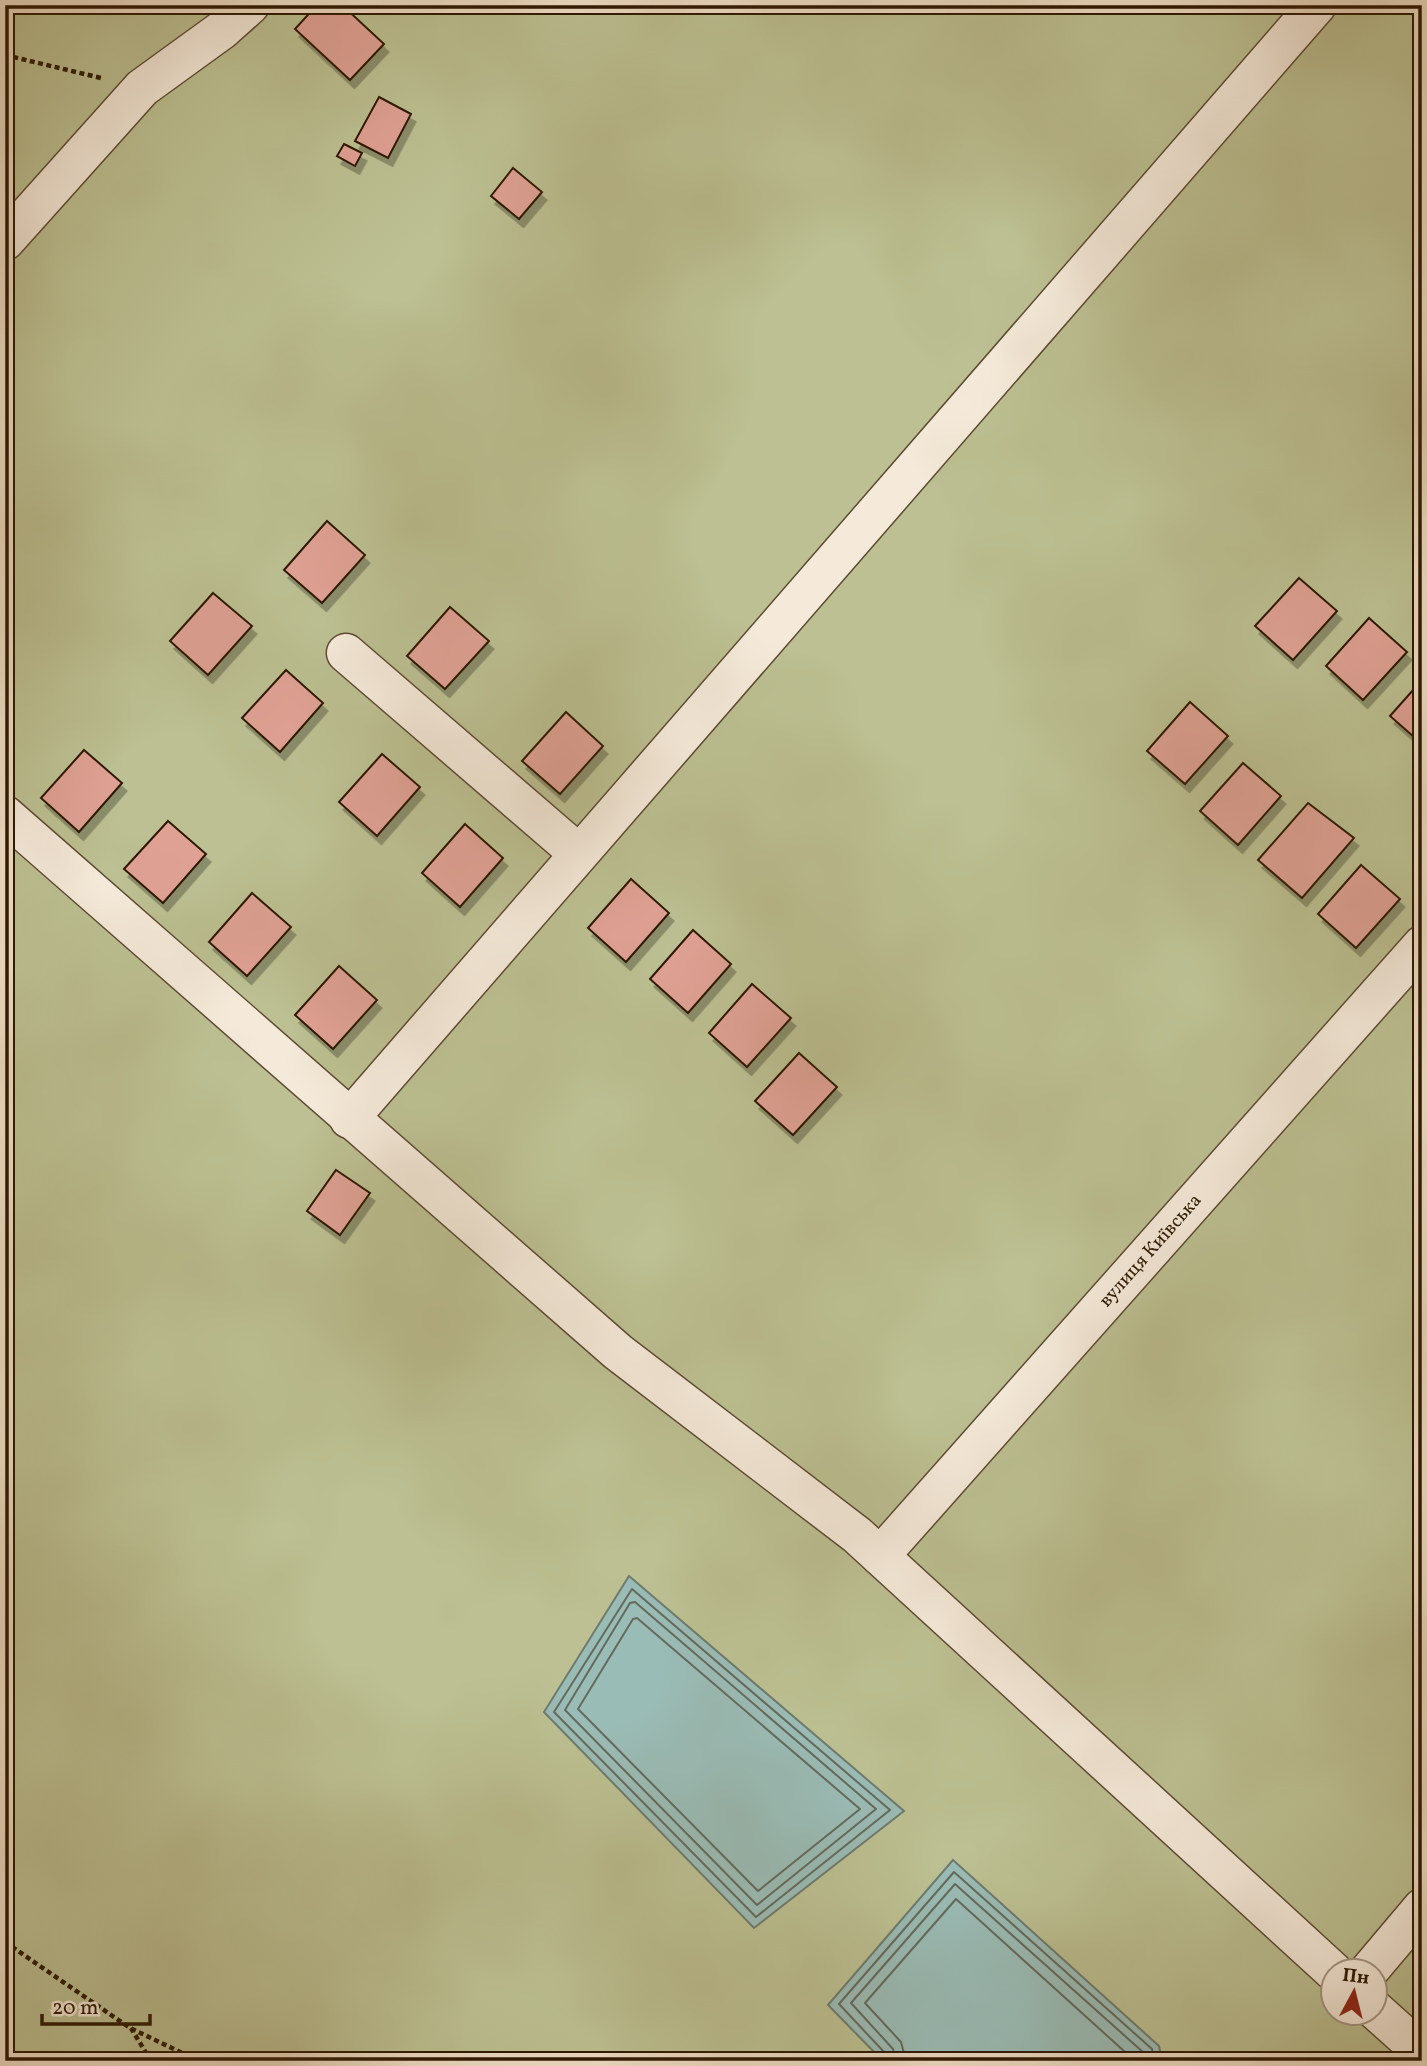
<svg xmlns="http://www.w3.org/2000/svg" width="1427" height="2066" font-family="Vollkorn,serif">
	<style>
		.green { fill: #bcc092; stroke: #746c4a; stroke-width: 2; fill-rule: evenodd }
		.water { fill: #9abcb6; stroke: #6e7b6e; stroke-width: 2 }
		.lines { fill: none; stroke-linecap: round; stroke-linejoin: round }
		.shore { stroke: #646a5c; stroke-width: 2 }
		.building { fill: #dfa194; stroke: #2d1902; stroke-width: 2; filter: url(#shadow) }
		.minor-casing { stroke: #5e4a33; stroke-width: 41 }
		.path { stroke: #2d1902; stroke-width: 4.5; stroke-dasharray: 5 3.5; stroke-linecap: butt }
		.minor { stroke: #f5eada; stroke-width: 38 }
		.labels { text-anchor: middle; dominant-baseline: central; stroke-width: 5; stroke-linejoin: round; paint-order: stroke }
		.street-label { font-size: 19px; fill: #2d1902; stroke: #f5eada }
	</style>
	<defs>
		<filter id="shadow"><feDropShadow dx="4.5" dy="8" stdDeviation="0" flood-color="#0004"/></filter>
	</defs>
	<rect width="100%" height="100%" fill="#efdec6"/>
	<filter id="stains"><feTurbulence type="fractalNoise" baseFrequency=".00286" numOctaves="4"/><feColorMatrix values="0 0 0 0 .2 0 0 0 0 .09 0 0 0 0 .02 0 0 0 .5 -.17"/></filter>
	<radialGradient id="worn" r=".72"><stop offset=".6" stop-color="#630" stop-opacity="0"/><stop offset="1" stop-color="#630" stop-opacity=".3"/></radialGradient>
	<!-- green -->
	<path class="green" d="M5,5H1422V2061H5ZM1332,1972H1374V2014H1332Z"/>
	<!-- water -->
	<g class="water">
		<polygon points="629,1576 904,1811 754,1928 544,1712"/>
		<polygon points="953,1860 1159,2046 1162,2061 883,2061 828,2005"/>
	</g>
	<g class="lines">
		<!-- shore -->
		<g class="shore">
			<polygon points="632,1589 890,1810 756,1917 554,1712"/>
			<polygon points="635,1602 876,1809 757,1905 565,1710 630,1603"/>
			<polygon points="637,1618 860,1809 758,1891 578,1709 633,1619"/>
			<polyline points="887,2061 885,2053 839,2004 954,1872 1152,2049 1154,2061"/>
			<polyline points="896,2061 893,2049 851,2003 955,1884 1144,2053 1146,2061"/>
			<polyline points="906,2061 901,2042 865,2003 956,1899 1135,2061"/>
		</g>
	</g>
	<!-- building -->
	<g class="building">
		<polygon points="317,5 342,5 384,44 350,80 295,29"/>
		<polygon points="379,97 411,114 388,158 355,141"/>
		<polygon points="344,144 362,153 355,166 337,156"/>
		<polygon points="513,168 542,192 519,219 491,196"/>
		<polygon points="327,521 365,555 322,603 284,570"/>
		<polygon points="1299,578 1337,611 1293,660 1255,626"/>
		<polygon points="213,593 252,626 208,675 170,641"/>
		<polygon points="450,607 489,641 445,689 407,656"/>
		<polygon points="1369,618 1407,652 1363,700 1326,666"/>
		<polygon points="286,670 323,703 280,752 242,718"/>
		<polygon points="1422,680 1422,744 1390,716"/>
		<polygon points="1190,702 1228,736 1185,784 1147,751"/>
		<polygon points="566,712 603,746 560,794 522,761"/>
		<polygon points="84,750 122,783 79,832 41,798"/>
		<polygon points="382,754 420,787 377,836 339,802"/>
		<polygon points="1243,763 1281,796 1238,845 1200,811"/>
		<polygon points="1308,803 1354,838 1302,898 1258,860"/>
		<polygon points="168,821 206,854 163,903 124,869"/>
		<polygon points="465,824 503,858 460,907 422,873"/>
		<polygon points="1361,865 1400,899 1356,948 1318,914"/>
		<polygon points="631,879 669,913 626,962 588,928"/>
		<polygon points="252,893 291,927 247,976 209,942"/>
		<polygon points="693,930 731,964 688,1013 650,979"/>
		<polygon points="339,966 377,1000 333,1049 295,1015"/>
		<polygon points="752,984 791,1018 747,1067 709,1033"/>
		<polygon points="799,1053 837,1087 793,1135 755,1101"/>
		<polygon points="336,1170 370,1193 340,1235 307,1211"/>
	</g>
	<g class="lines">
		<!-- minor casing -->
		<g class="minor-casing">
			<g id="minor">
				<polyline points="5,241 142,88 222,30 250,5"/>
				<polyline points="346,653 578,853"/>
				<polyline points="5,815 618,1352 857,1535 1334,1972"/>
				<polyline points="349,1119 1317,5"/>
				<path id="s1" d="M880,1556L1422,945"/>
				<polyline points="1368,1972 1422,1908"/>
				<polyline points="1374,2009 1422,2052"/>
			</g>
		</g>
		<!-- path -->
		<g class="path">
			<polyline points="5,55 101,78"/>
			<polyline points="5,1942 130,2028 199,2061"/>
			<polyline points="131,2028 151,2061"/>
		</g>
		<!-- minor -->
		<use href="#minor" class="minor"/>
	</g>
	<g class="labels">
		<!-- street labels -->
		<g class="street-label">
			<text stroke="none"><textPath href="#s1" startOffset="408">вулиця Київська</textPath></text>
		</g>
	</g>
	<!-- margin -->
	<rect width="1427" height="2066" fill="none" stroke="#efdec6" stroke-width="28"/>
	<rect x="7" y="7" width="1413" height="2052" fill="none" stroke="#2d1902" stroke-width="3.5"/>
	<rect x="14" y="14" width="1399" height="2038" fill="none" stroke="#2d1902" stroke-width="2"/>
	<!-- north arrow -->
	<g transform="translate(1354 1992) rotate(7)"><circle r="33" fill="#f5eada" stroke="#a59684" stroke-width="2"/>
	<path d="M0-5L12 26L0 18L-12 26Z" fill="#8f2418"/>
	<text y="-10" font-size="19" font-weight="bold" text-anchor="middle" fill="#2d1902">Пн</text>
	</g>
	<!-- scale -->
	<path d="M42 2014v10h108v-10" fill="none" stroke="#2d1902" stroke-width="3.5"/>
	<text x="52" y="2014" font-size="21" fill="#2d1902" stroke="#f5eada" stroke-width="5" paint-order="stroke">20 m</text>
	<rect width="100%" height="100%" filter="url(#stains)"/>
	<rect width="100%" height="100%" fill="url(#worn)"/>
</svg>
